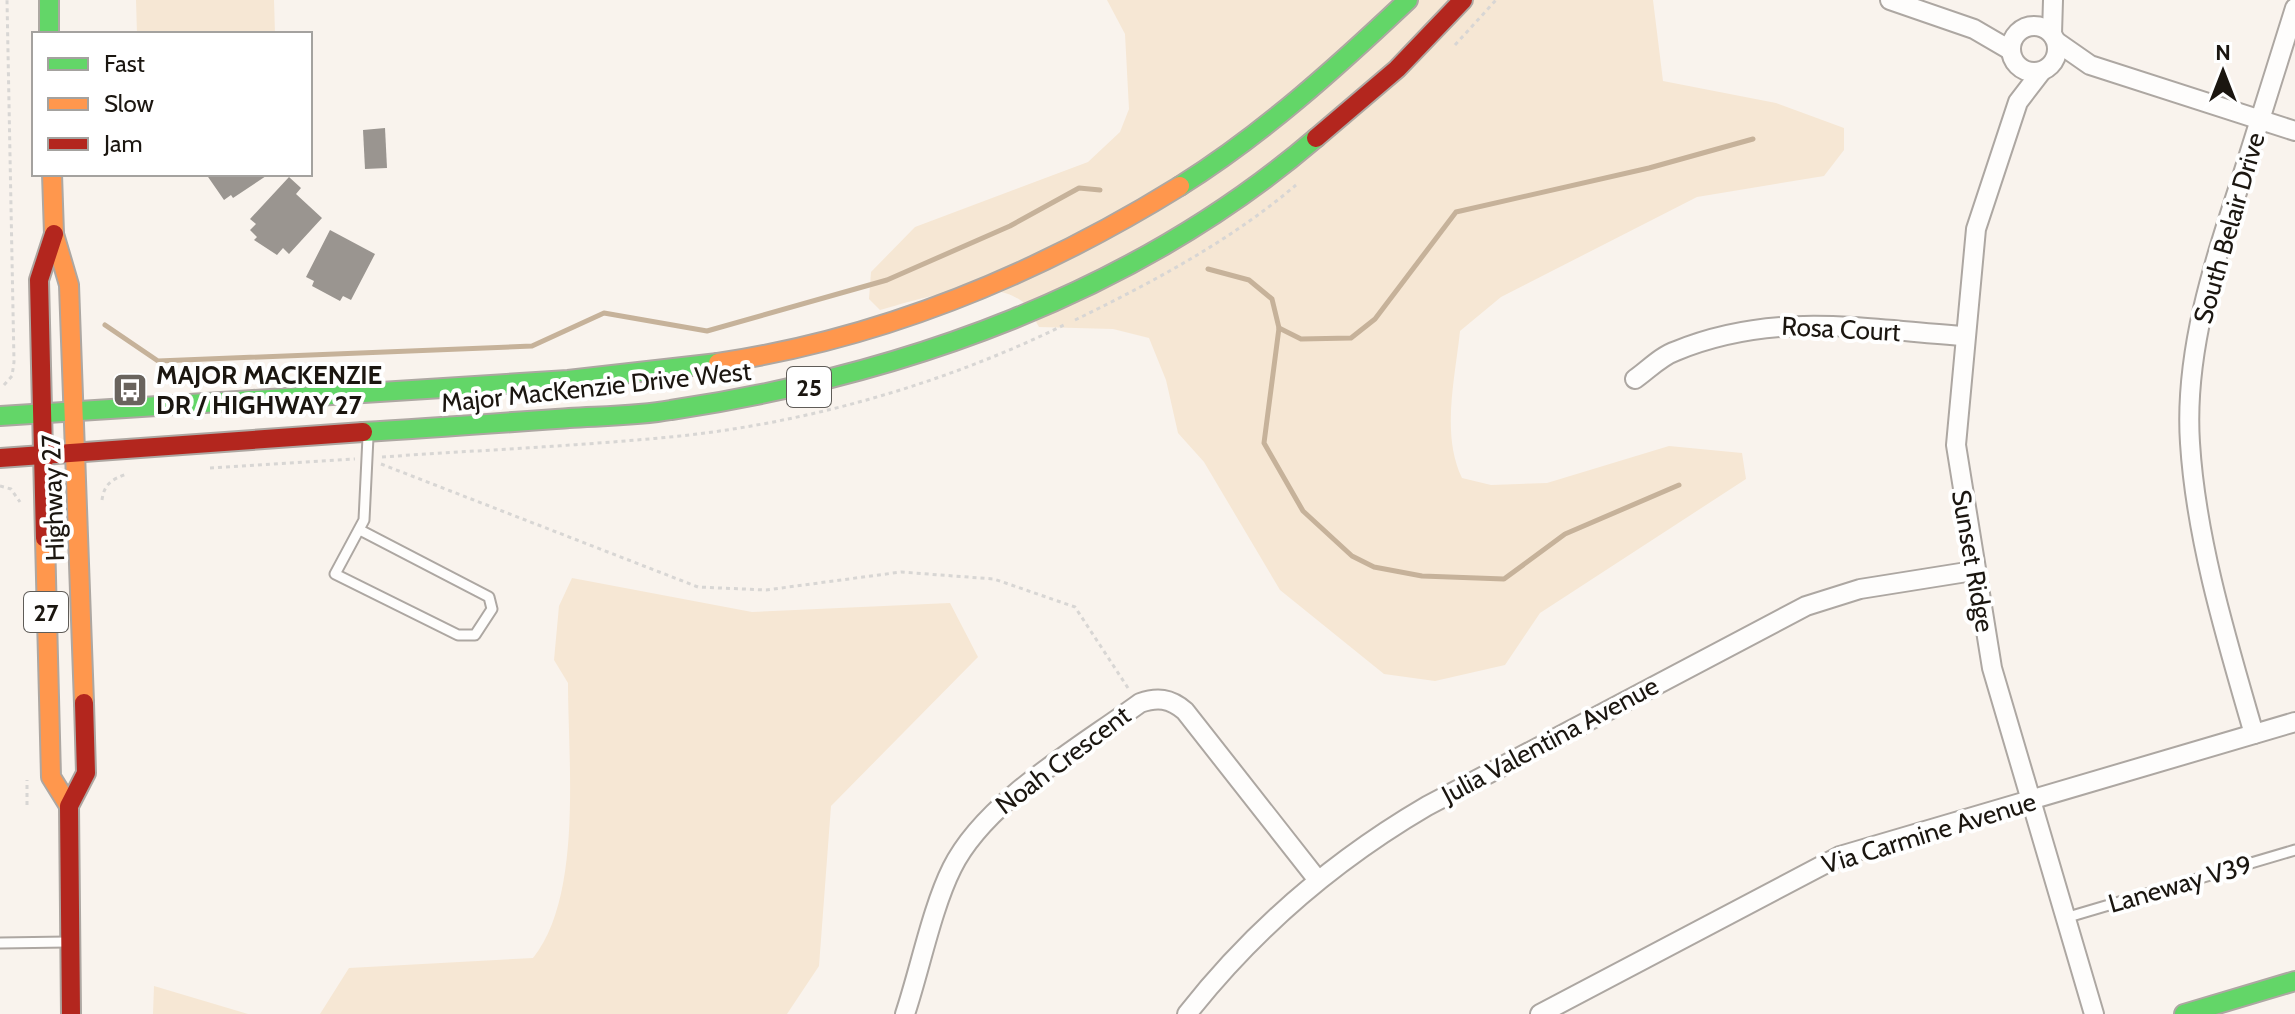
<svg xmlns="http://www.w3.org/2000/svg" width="2295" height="1014" font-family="Cabin,sans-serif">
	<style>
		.green { fill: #f6e7d4 }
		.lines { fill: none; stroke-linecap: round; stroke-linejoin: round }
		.stream { stroke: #c6b29a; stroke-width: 5 }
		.building { fill: #9a9590 }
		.lane-casing { stroke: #ada7a2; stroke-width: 13 }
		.street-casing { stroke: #ada7a2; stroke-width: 22 }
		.fast-casing { stroke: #ada7a2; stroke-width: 22 }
		.slow-casing { stroke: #ada7a2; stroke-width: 22 }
		.jam-casing { stroke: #ada7a2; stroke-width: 22 }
		.path { stroke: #d8d6d4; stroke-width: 3; stroke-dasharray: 4 4; stroke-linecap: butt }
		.lane { stroke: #fefdfc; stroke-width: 9 }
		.street { stroke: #fefdfc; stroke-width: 18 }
		.fast { stroke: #63d668; stroke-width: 18 }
		.slow { stroke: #ff974d; stroke-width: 18 }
		.jam { stroke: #b3261e; stroke-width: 18 }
		.labels { text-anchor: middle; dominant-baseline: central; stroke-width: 8; stroke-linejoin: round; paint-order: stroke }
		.shield { fill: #fff; stroke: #5f5c58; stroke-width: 2 }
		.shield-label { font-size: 24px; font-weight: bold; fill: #1b1610 }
		.street-label { font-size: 26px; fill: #1b1610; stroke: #fff }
		.poi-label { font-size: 26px; font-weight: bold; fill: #1b1610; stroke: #fff; text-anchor: start }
	</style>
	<rect width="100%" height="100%" fill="#f9f3ed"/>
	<!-- green -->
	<g class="green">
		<polygon points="136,0 274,0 275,34 137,34"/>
		<path d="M1107,0H1653L1663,81L1776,103L1844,128V150L1824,176L1697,197L1501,297L1460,331C1455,379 1441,434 1462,478L1491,485L1547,483L1669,446L1742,453L1746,479L1540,613L1505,665L1435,681L1384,674L1280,590L1204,462L1178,433L1166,380L1149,338L1113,329L1039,327C1035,320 1031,311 1026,305C994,273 917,300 880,310L869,299L871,272L915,227L1088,162L1120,132L1129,109L1125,34Z"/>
		<path d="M572,578L752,612L950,603L978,657L831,806L819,966L787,1014H320L349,968L533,958C583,896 568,761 568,683L554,660L559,606Z"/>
		<polygon points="154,986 248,1014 153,1014"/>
	</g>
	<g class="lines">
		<!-- stream -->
		<g class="stream">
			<polyline points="1208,269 1249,280 1272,299 1279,328 1264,443 1303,511 1352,556 1374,567 1422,576 1504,579 1565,534 1679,485"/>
			<polyline points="105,325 158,361 532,346 604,313 707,331 887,280 1010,226 1079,188 1100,190"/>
			<polyline points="1279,328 1301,339 1351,338 1375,319 1456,212 1649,168 1753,139"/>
		</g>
	</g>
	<!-- building -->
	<g class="building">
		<polygon points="385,128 387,168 365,169 363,130"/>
		<polygon points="206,174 269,174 233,198 231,195 224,200"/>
		<polygon points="289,177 301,188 296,194 322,218 289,254 283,248 277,255 254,240 257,237 250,230 256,224 250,219"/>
		<polygon points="330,230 375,254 351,300 343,296 340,301 312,286 314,281 306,277"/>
	</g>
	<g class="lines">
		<!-- lane casing -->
		<g class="lane-casing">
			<g id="lane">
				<polyline points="360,530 489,597 492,609 475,635 458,635 335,574 364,520 368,437"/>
				<polyline points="2065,918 2295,850"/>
				<polyline points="0,943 67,942"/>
			</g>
		</g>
		<!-- street casing -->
		<g class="street-casing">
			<g id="street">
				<polyline points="1890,0 1974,29 2010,50"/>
				<circle cx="2034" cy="49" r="23"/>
				<polyline points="2052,34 2053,0"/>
				<polyline points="2057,42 2090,65 2295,131"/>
				<polyline points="2041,72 2018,102 1976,229 1956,445 1992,668 2094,1014"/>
				<path d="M1635,379C1648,370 1661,356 1676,351C1774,311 1862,329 1963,336"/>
				<path d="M2254,734C2227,641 2196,540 2190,443C2184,352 2214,262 2242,177C2260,121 2277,64 2295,8"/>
				<path d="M905,1014C920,969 932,908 952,868C985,801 1080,747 1140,703C1157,697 1170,698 1185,711L1317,879"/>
				<path d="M1187,1014C1254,929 1333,861 1427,806L1806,606L1860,589L1973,571"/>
				<polyline points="1540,1014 1840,856 2295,722"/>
			</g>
		</g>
		<!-- fast casing -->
		<g class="fast-casing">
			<g id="fast">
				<polyline points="49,0 49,34"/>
				<path d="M1180,186C1263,134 1337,67 1408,0"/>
				<polyline points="0,416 568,380 718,363"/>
				<path d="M363,432C432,428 500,423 569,418C603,416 638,416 671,410C904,375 1135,293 1316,138"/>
				<polyline points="2184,1014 2295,981"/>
			</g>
		</g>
		<!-- slow casing -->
		<g class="slow-casing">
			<g id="slow">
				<polyline points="52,174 54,234 69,285 84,703"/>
				<path d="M718,363C884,338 1038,274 1180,186"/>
				<polyline points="45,538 51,777 69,806"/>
			</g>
		</g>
		<!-- jam casing -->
		<g class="jam-casing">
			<g id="jam">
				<polyline points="1316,138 1397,69 1463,0"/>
				<polyline points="0,458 363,432"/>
				<polyline points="45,538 39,280 54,234"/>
				<polyline points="71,1014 69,806 86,773 84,703"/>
			</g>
		</g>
		<!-- path -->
		<g class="path">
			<polyline points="1455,45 1496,0"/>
			<path d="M1075,320C1153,282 1230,241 1296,185"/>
			<polyline points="4,385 12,376 14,362 7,0"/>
			<path d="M382,457C481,450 581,446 680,436C811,422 946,383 1064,325"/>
			<polyline points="381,464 698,587 766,590 901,572 994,579 1075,607 1128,688"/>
			<polyline points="210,468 355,459"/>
			<polyline points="0,486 11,489 20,502"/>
			<path d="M102,500C104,484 112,479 127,474"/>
			<polyline points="27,805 27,780"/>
		</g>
		<!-- lane -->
		<use href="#lane" class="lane"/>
		<!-- street -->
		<use href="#street" class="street"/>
		<!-- fast -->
		<use href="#fast" class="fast"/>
		<!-- slow -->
		<use href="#slow" class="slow"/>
		<!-- jam -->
		<use href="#jam" class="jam"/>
	</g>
	<!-- icons -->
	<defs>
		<g id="bus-square" transform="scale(1.8)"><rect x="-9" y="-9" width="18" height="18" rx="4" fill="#69635d" stroke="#fff"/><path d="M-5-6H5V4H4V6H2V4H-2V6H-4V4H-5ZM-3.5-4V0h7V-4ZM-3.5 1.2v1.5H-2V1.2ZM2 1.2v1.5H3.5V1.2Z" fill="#fff"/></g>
	</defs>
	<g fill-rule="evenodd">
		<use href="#bus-square" x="130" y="390"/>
	</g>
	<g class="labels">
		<!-- shield labels -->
		<g class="shield">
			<rect x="787" y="367" width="44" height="40" rx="6"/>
			<rect x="24" y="592" width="44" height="40" rx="6"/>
		</g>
		<g class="shield-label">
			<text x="809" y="387">25</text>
			<text x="46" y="612">27</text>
		</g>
		<!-- street labels -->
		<g class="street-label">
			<text transform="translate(2229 228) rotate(-74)">South Belair Drive</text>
			<text transform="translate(1841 329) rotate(3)">Rosa Court</text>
			<text transform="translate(596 387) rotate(-6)">Major MacKenzie Drive West</text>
			<text transform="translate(53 498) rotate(-92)">Highway 27</text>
			<text transform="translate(1973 561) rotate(80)">Sunset Ridge</text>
			<text transform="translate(1550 740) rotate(-28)">Julia Valentina Avenue</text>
			<text transform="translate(1063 760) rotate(-37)">Noah Crescent</text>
			<text transform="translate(1929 833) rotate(-17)">Via Carmine Avenue</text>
			<text transform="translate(2180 884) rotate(-16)">Laneway V39</text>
		</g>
		<!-- poi labels -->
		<g class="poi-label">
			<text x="156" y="375">MAJOR MACKENZIE<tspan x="156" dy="30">DR / HIGHWAY 27</tspan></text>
		</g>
	</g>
	<!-- legend -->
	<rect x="32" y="32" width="280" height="144" fill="#ffffff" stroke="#a4a29f" stroke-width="2"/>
	<rect x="48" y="58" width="40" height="12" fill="#63d668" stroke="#a4a29f" stroke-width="2"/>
	<text x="104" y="72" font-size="24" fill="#1b1610">Fast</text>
	<rect x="48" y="98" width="40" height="12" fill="#ff974d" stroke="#a4a29f" stroke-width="2"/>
	<text x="104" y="112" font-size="24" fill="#1b1610">Slow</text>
	<rect x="48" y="138" width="40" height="12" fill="#b3261e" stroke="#a4a29f" stroke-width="2"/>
	<text x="104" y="152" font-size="24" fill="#1b1610">Jam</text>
	<!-- north arrow -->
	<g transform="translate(2223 72)" stroke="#ffffff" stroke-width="6" paint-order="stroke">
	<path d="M0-6L14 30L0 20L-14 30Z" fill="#1b1610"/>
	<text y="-12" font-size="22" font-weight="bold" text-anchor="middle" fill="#1b1610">N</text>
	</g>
</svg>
